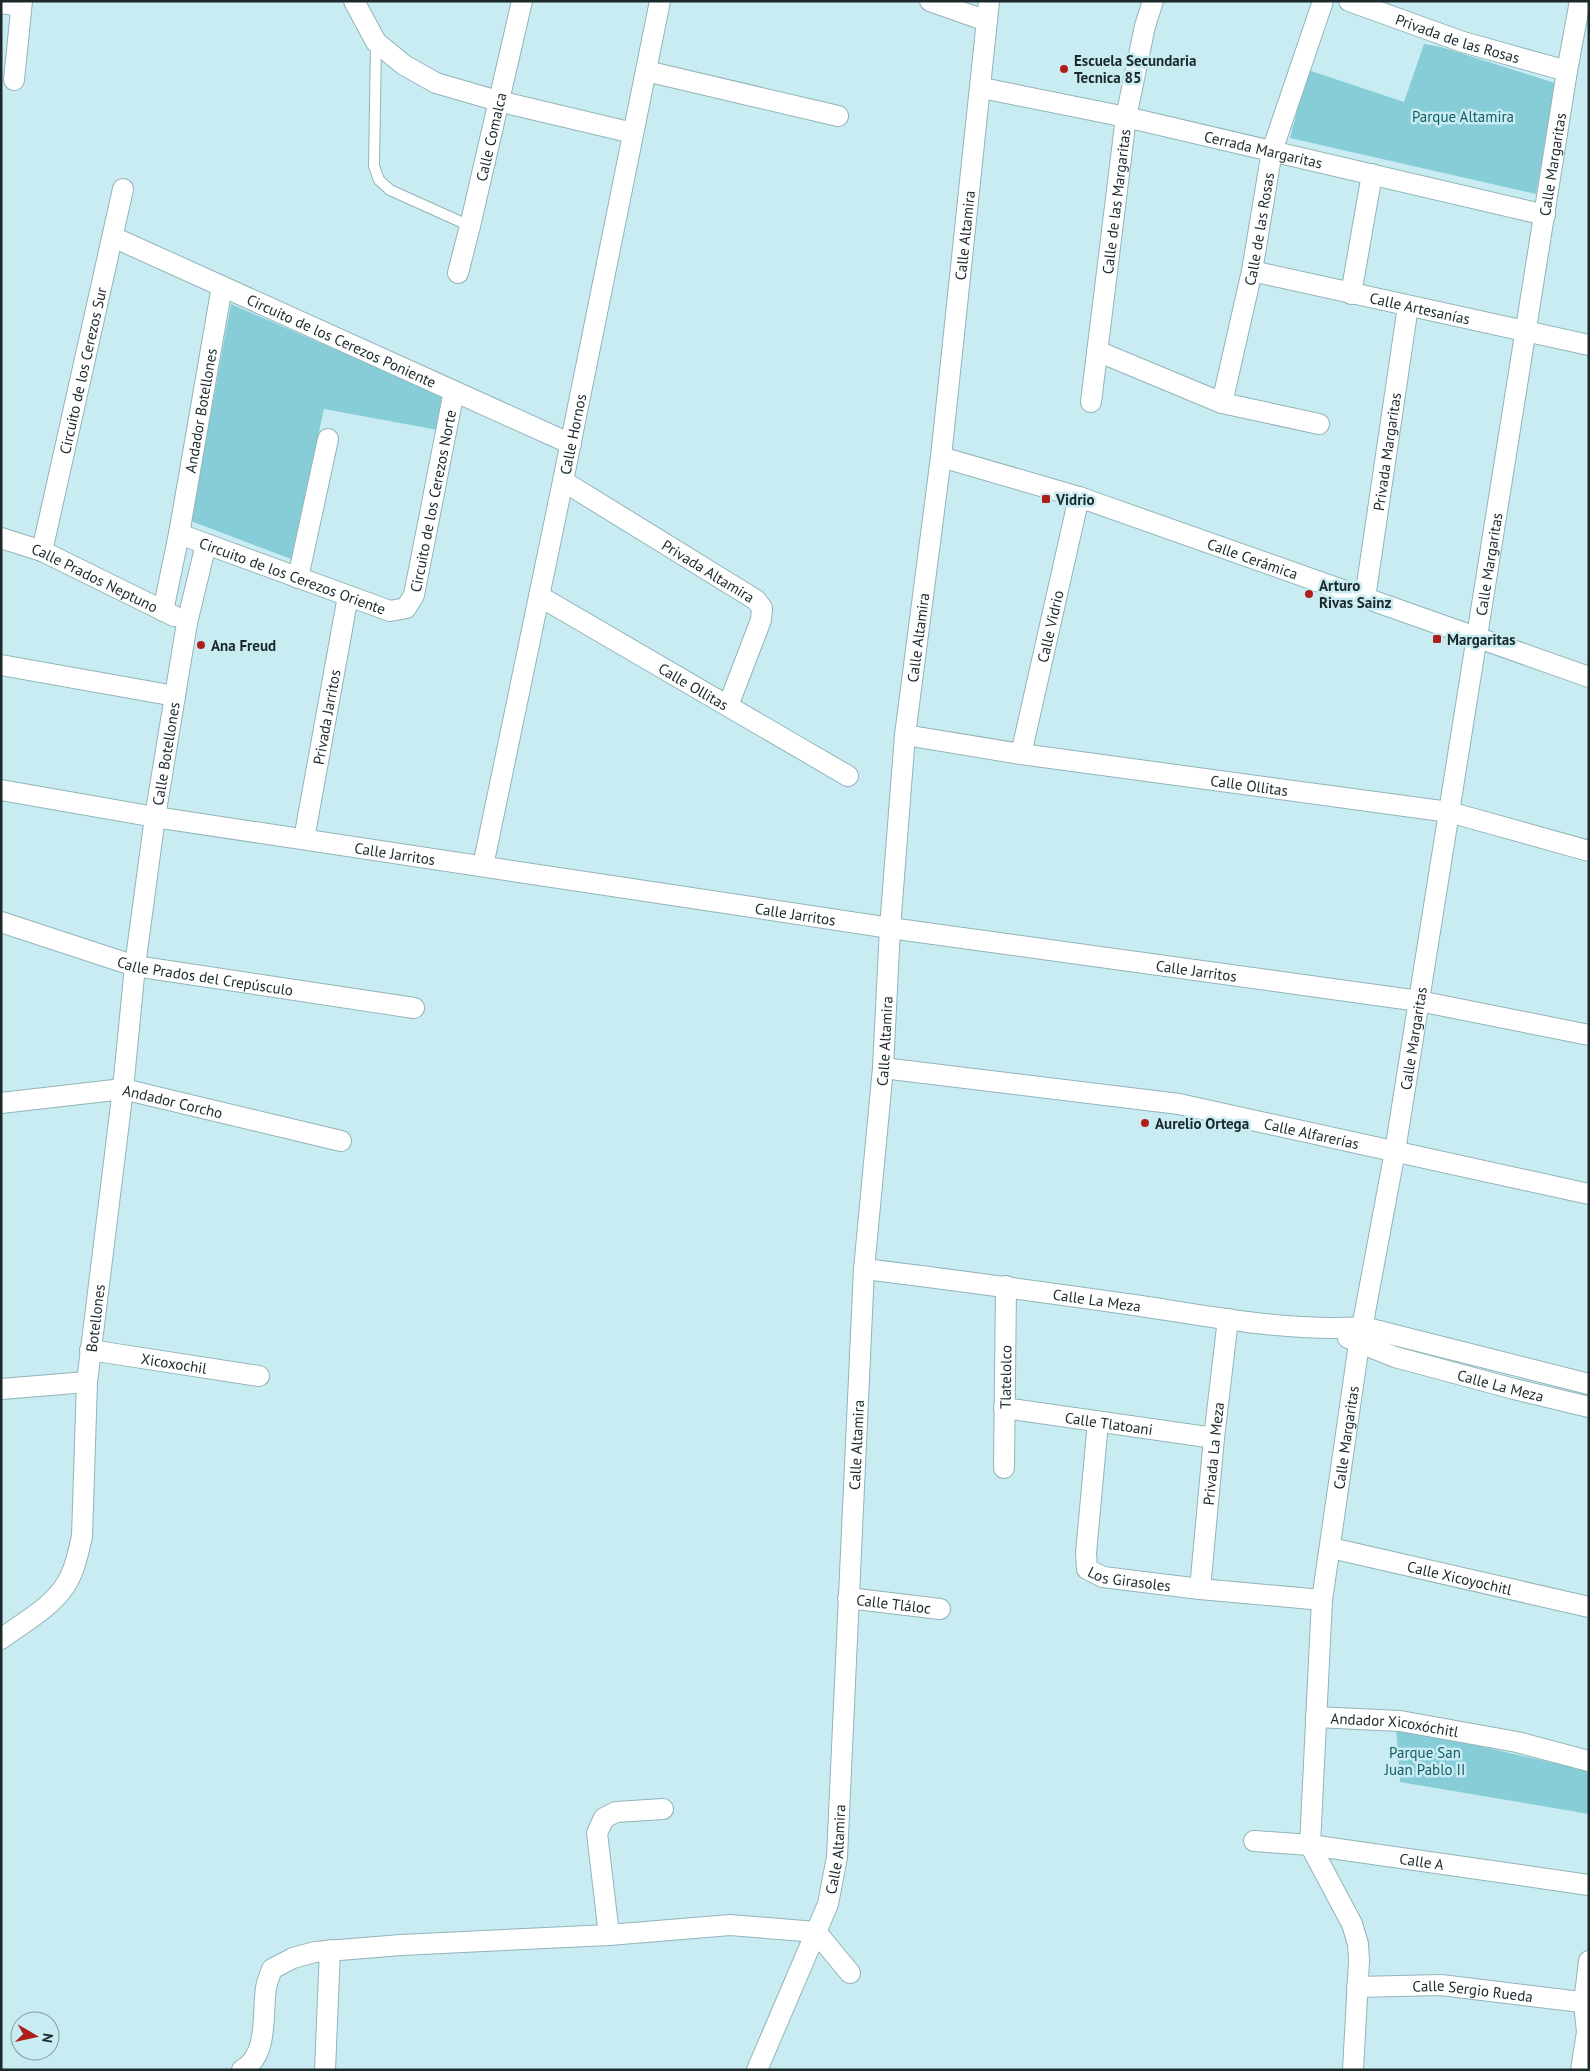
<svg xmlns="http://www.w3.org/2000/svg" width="1590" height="2071" font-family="'PT Sans',sans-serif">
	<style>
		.green { fill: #87cdd8 }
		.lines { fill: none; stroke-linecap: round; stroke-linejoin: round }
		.lane-casing { stroke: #92b4b9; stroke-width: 12 }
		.street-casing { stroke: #92b4b9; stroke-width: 22 }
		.lane { stroke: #fff; stroke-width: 10 }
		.street { stroke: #fff; stroke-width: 20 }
		.poi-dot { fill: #af1f1a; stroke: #c9ecf2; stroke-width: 2 }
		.labels { text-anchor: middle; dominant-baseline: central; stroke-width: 5; stroke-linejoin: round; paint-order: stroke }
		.street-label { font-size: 15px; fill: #1b292b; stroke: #c9ecf2 }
		.poi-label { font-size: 15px; font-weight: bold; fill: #1b292b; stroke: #c9ecf2; text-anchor: start }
		.park-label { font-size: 15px; fill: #145b64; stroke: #c9ecf2 }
	</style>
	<rect width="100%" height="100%" fill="#c9ecf2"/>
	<!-- green -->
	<g class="green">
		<polygon points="1424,44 1441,47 1555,83 1536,194 1290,138 1308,70 1404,102"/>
		<polygon points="231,304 442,396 438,430 324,409 291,559 191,521"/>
		<polygon points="1396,1727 1589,1771 1589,1814 1400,1782"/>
	</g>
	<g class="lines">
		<!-- lane casing -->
		<g class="lane-casing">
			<polyline id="lane" points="376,43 374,166 379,180 390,190 470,226"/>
		</g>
		<!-- street casing -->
		<g class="street-casing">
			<g id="street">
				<polyline points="354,1 376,42 404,65 436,83 498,101 633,133"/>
				<polyline points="930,1 987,21"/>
				<path id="s1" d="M1349,1L1463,42L1567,71"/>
				<polyline points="1,3 21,6"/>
				<polyline points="646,71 838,116"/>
				<polyline points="14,80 22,1"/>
				<path id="s2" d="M982,88L1126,117L1545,215"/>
				<path id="s3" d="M113,237L571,444"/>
				<path id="s4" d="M1252,271L1589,345"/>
				<path id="s5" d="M458,273L470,226L522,1"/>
				<polyline points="1351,294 1372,174"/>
				<polyline points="1097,351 1222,403 1319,424"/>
				<path id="s6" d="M1091,402L1126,117L1145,26L1153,1"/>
				<path id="s7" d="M1222,403L1252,271L1272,151L1323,1"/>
				<path id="s8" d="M941,457L1079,497L1589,677"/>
				<path id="s9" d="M563,481L756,600L762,608L761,620L728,706"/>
				<path id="s10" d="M179,534L390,611L406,608L414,595L454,391"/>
				<path id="s11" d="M1,538L42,551L174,616"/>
				<path id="s12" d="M42,551L123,189"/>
				<polyline points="298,578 328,439"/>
				<path id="s13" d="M539,596L848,776"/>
				<path id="s14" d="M1365,598L1408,306"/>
				<path id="s15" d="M163,611L179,534L222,286"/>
				<polyline points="1,665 175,696"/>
				<path id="s16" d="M905,735L1021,754L1449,812L1589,851"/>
				<path id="s17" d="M1021,754L1079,497"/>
				<path id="s18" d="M1,790L155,817L890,928L1419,1001L1589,1035"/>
				<path id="s19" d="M304,839L348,596"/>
				<path id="s20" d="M483,866L563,481L660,1"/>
				<path id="s21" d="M1,922L135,966L414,1008"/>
				<path id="s22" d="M883,1068L1179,1104L1589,1194"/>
				<path id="s23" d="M1,1103L123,1089L341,1141"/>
				<path id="s24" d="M864,1269C957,1280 1049,1293 1141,1306C1213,1317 1290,1332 1363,1327L1589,1384"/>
				<path id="s25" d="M1348,1338L1395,1357L1514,1389L1589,1407"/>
				<path id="s26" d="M90,1350L259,1376"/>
				<polyline points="1,1389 87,1382"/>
				<path id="s27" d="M1004,1408L1214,1438"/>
				<path id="s28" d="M1098,1422L1086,1553L1087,1569L1103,1577L1200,1589L1322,1600"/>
				<path id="s29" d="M1004,1468L1006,1286"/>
				<path id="s30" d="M1331,1548L1589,1607"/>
				<path id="s31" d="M1200,1589L1214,1438L1228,1319"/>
				<path id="s32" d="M848,1598L940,1609"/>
				<path id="s33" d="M1,1639C21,1624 47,1610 62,1590C74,1575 78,1554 82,1536L87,1382L123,1089L135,966L155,817L187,623L206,544"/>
				<path id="s34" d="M1316,1717L1400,1721L1517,1742L1589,1761"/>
				<path id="s35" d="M1254,1841L1310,1845L1589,1885"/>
				<polyline points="816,1932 850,1973"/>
				<polyline points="609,1935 597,1833 604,1818 616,1812 663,1809"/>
				<path id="s36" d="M1357,1987L1441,1985L1589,2003"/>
				<path d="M242,2070C269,2055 262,2014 266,1988C267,1981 270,1975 272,1969L293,1958L315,1952L401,1945L609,1935L730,1925L816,1932"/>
				<polyline points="325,2070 330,1950"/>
				<path id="s37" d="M757,2070L828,1904L837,1857L864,1269L883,1068L890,928L905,735L941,457L989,1"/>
				<path id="s38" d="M1353,2070L1359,1961L1358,1944L1352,1924L1310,1845L1322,1600L1359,1344L1395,1151L1567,71L1580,1"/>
				<polyline points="1581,2070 1587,2032 1584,2003 1589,1961"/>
			</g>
		</g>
		<!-- lane -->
		<use href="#lane" class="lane"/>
		<!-- street -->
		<use href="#street" class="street"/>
	</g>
	<!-- markers -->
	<g class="poi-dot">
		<circle cx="1064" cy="69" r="5"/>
		<rect x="1041" y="494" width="10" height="10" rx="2.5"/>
		<circle cx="1309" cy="594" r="5"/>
		<rect x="1432" y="634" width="10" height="10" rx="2.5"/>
		<circle cx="201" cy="645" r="5"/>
		<circle cx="1145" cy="1123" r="5"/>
	</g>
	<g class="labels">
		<!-- street labels -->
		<g class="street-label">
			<text stroke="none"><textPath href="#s1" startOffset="115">Privada de las Rosas</textPath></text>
			<text stroke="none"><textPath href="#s5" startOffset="140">Calle Comalca</textPath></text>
			<text stroke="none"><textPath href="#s2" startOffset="288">Cerrada Margaritas</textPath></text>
			<text stroke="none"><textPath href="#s38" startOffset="1936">Calle Margaritas</textPath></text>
			<text stroke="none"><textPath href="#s6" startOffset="202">Calle de las Margaritas</textPath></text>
			<text stroke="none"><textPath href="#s7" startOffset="178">Calle de las Rosas</textPath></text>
			<text stroke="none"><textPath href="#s37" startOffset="1856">Calle Altamira</textPath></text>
			<text stroke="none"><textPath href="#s4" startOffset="172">Calle Artesanías</textPath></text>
			<text stroke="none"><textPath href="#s3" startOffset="251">Circuito de los Cerezos Poniente</textPath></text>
			<text stroke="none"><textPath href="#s12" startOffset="185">Circuito de los Cerezos Sur</textPath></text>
			<text stroke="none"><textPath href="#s15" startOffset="204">Andador Botellones</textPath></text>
			<text stroke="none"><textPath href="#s20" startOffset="441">Calle Hornos</textPath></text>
			<text stroke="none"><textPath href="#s14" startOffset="148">Privada Margaritas</textPath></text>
			<text stroke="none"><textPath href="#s10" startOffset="352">Circuito de los Cerezos Norte</textPath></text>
			<text stroke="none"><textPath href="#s8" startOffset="328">Calle Cerámica</textPath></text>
			<text stroke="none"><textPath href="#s38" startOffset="1531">Calle Margaritas</textPath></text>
			<text stroke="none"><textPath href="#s9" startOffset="171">Privada Altamira</textPath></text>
			<text stroke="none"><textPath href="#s10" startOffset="121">Circuito de los Cerezos Oriente</textPath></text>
			<text stroke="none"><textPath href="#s11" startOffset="102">Calle Prados Neptuno</textPath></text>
			<text stroke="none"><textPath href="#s17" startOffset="131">Calle Vidrio</textPath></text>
			<text stroke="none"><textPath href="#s37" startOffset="1451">Calle Altamira</textPath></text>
			<text stroke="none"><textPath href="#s13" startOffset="179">Calle Ollitas</textPath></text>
			<text stroke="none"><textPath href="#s19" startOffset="124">Privada Jarritos</textPath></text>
			<text stroke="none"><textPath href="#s33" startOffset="924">Calle Botellones</textPath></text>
			<text stroke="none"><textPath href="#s16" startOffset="348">Calle Ollitas</textPath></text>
			<text stroke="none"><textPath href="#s18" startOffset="399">Calle Jarritos</textPath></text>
			<text stroke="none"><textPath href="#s18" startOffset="804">Calle Jarritos</textPath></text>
			<text stroke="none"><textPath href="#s18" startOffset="1209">Calle Jarritos</textPath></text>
			<text stroke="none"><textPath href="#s21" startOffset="212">Calle Prados del Crepúsculo</textPath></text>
			<text stroke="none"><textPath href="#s38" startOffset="1051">Calle Margaritas</textPath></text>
			<text stroke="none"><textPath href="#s37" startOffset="1046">Calle Altamira</textPath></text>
			<text stroke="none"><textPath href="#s23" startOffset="174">Andador Corcho</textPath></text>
			<text stroke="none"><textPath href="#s22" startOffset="434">Calle Alfarerías</textPath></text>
			<text stroke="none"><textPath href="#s24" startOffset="235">Calle La Meza</textPath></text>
			<text stroke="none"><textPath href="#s33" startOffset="355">Botellones</textPath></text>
			<text stroke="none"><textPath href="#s26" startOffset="85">Xicoxochil</textPath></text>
			<text stroke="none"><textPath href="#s29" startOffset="91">Tlatelolco</textPath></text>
			<text stroke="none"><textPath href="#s25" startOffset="160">Calle La Meza</textPath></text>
			<text stroke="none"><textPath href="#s27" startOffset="106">Calle Tlatoani</textPath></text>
			<text stroke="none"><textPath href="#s38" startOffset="646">Calle Margaritas</textPath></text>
			<text stroke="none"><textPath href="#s37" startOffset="641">Calle Altamira</textPath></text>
			<text stroke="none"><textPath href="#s31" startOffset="136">Privada La Meza</textPath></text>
			<text stroke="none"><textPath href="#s28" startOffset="192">Los Girasoles</textPath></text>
			<text stroke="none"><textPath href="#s30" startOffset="132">Calle Xicoyochitl</textPath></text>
			<text stroke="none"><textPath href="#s32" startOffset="46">Calle Tláloc</textPath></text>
			<text stroke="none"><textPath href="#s34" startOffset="79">Andador Xicoxóchitl</textPath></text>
			<text stroke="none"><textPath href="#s37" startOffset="236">Calle Altamira</textPath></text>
			<text stroke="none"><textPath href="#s35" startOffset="169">Calle A</textPath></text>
			<text stroke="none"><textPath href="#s36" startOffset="116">Calle Sergio Rueda</textPath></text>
		</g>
		<!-- poi labels -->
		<g class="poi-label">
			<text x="1074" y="60">Escuela Secundaria<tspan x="1074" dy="17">Tecnica 85</tspan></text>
			<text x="1056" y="499">Vidrio</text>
			<text x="1319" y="585">Arturo<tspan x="1319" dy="17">Rivas Sainz</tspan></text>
			<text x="1447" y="639">Margaritas</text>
			<text x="211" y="645">Ana Freud</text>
			<text x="1155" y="1123">Aurelio Ortega</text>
		</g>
		<!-- park labels -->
		<g class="park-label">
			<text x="1463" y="116">Parque Altamira</text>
			<text x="1425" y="1752">Parque San<tspan x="1425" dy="17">Juan Pablo II</tspan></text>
		</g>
	</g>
	<!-- border -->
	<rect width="1590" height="2071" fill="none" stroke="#1b292b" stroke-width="5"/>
	<!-- north arrow -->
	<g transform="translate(35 2036) rotate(99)"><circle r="24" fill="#c9ecf2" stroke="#839ea2"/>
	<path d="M0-4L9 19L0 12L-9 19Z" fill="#af1f1a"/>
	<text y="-8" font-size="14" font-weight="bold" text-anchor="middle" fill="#1b292b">N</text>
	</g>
</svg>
